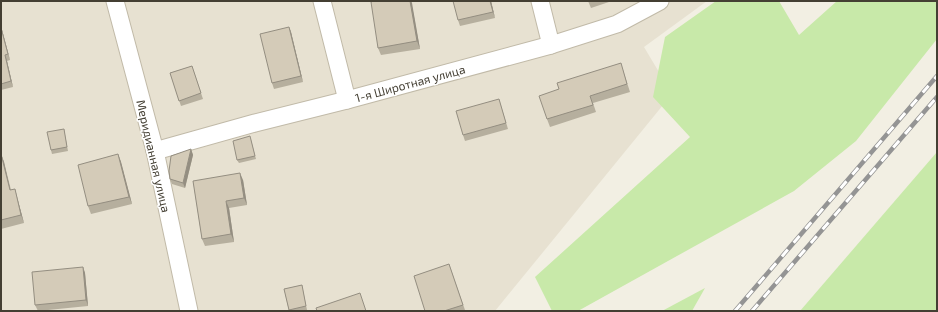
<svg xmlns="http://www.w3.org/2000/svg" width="938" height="312" font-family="'Exo 2',sans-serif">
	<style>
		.residential { fill: #e7e1d1 }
		.green { fill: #c8e9a9 }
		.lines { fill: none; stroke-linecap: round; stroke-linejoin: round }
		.minor-casing { stroke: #c1baa8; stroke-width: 19 }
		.minor { stroke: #fff; stroke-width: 17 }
		.rail-casing { stroke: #949494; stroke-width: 4.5 }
		.rail { stroke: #fff; stroke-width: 3; stroke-dasharray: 9; stroke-linecap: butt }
		.wall { fill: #b6af9e }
		.shaded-wall { fill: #948e81 }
		.building { fill: #d4cbb8; stroke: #948e81 }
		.labels { text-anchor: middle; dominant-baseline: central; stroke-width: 3; stroke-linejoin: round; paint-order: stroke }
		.street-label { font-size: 12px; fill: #443f33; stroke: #fff }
	</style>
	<rect width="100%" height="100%" fill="#f2efe3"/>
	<!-- residential -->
	<polygon class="residential" points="1,1 707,1 644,47 672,94 495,311 1,311"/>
	<!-- green -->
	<g class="green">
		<polygon points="716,1 779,1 799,35 837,1 937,1 937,39 856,141 794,191 578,311 552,311 535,277 690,137 653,97 665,37"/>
		<polygon points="937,152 937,311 800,311"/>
		<polygon points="705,288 692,311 662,311"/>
	</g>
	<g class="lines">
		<!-- minor casing -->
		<g class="minor-casing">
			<g id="minor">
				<polyline points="115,1 155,151 189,311"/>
				<polyline points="322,1 347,100"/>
				<polyline points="540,1 551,45"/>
				<polyline points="155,151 255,123 347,100 551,45 617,24 660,1"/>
			</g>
		</g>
		<!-- minor -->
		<use href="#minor" class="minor"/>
		<!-- rail casing -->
		<g class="rail-casing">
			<g id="rail">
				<polyline points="735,311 937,76"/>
				<polyline points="752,311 937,97"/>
			</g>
		</g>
		<!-- rail -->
		<use href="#rail" class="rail"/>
	</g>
	<!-- wall -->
	<g class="wall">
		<polygon points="374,1 411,1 420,49 381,55 378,48"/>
		<polygon points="491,1 495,18 460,26 458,20"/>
		<polygon points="588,1 612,1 591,8"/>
		<polygon points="1,26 10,60 7,61 13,87 1,90"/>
		<polygon points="289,27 291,32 303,82 274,89 272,83"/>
		<polygon points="192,66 203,99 181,106 170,73"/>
		<polygon points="623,70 630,92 593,103 596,112 550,127 547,119"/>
		<polygon points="499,99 508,129 465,141 463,135"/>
		<polygon points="64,129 68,151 52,154 51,150"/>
		<polygon points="251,140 256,159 239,163 237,160"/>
		<polygon points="191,149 193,155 185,188 172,184 170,179"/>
		<polygon points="1,154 4,162 11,190 15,189 17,197 24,223 1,229"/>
		<polygon points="118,154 121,162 132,204 91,214 88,206"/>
		<polygon points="243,180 247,205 229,208 234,242 205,246 202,239 193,181"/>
		<polygon points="449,264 465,310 463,311 425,311"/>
		<polygon points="83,267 85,273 88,306 38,311 35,305"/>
		<polygon points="302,285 307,310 301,311 289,311 284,289"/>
	</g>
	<!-- shaded-wall -->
	<g class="shaded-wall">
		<polygon points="410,1 411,1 412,3 420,49 417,41"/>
		<polygon points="490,1 491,1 495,18 493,12"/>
		<polygon points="1,26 10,60 8,54 1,28"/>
		<polygon points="289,27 291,32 303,82 301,76"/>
		<polygon points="5,55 7,61 13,87 11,81"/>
		<polygon points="191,149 193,155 185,188 183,183"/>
		<polygon points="1,154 4,162 12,198"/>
		<polygon points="118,154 121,162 132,204 129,197"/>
		<polygon points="240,173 243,180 247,205 244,198"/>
		<polygon points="15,189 17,197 24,223 21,215"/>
		<polygon points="226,201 229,208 234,242 231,234"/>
		<polygon points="83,267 85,273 88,306 86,300"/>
	</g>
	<!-- building -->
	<g class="building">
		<polygon points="374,1 410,1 417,41 378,48 371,2"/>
		<polygon points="453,1 490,1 493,12 458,20"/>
		<polygon points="289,27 301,76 272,83 260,34"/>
		<polygon points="1,28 8,54 5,55 11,81 1,84"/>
		<polygon points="621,63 627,84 590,96 593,105 547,119 539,96 559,89 557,83"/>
		<polygon points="192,66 201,93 179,101 170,73"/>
		<polygon points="499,99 506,123 463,135 456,111"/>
		<polygon points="64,129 67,147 51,150 47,132"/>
		<polygon points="250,136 255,156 237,160 233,141"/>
		<polygon points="191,149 183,183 170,179 169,171 171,156"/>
		<polygon points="1,154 10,190 15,189 21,215 1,220"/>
		<polygon points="118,154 129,197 88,206 78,165"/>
		<polygon points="240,173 244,198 226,201 231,234 202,239 193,181"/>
		<polygon points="449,264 463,305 444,311 425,311 414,276"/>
		<polygon points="83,267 86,300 35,305 32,272"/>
		<polygon points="302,285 306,306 289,310 284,289"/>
		<polygon points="360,293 366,311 317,311 316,308"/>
	</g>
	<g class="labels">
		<!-- street labels -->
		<g class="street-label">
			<text transform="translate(410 83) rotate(-15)">1-я Широтная улица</text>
			<text transform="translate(154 156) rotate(77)">Меридианная улица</text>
		</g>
	</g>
	<!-- border -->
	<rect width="938" height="312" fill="none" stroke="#443f33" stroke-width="4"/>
</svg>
